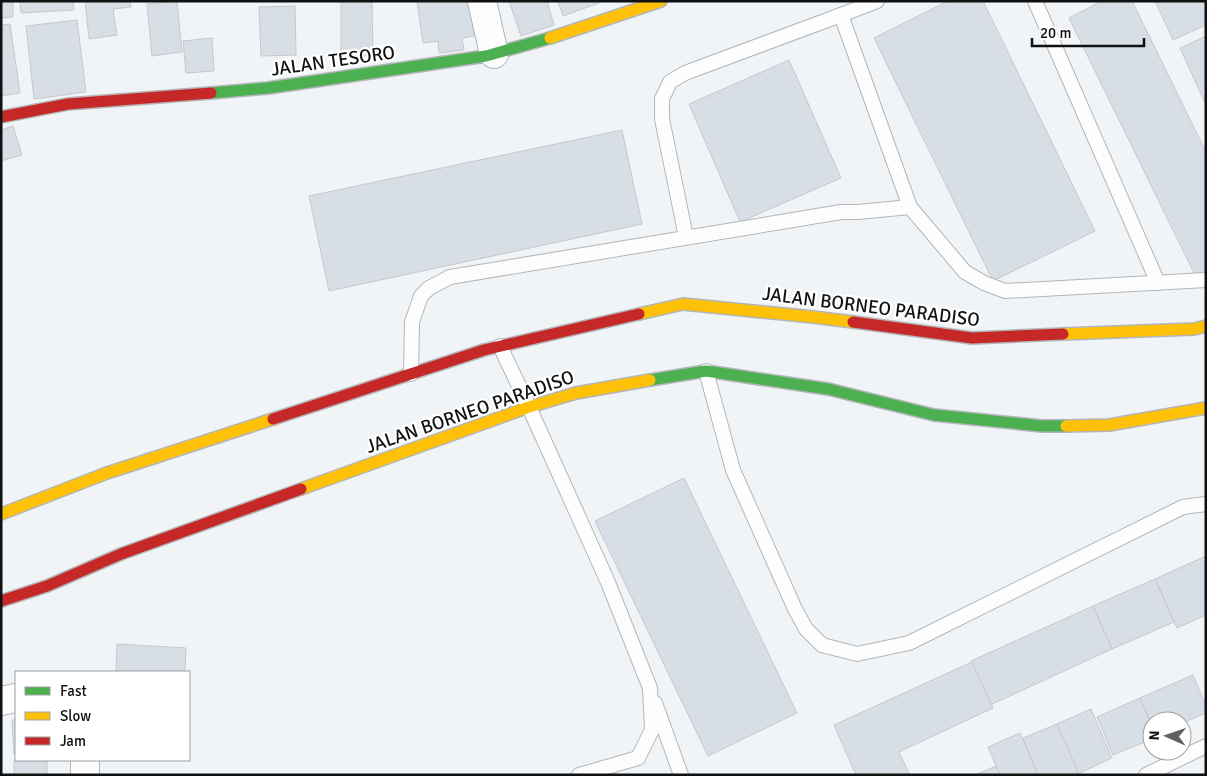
<svg xmlns="http://www.w3.org/2000/svg" width="1207" height="776" font-family="Signika,sans-serif">
	<style>
		.building { fill: #d8dee6; stroke: #c6c8ca }
		.lines { fill: none; stroke-linecap: round; stroke-linejoin: round }
		.lane-casing { stroke: #b3b6b8; stroke-width: 16 }
		.street-casing { stroke: #b3b6b8; stroke-width: 30 }
		.fast-casing { stroke: #b3b6b8; stroke-width: 14 }
		.slow-casing { stroke: #b3b6b8; stroke-width: 14 }
		.jam-casing { stroke: #b3b6b8; stroke-width: 14 }
		.lane { stroke: #fdfdfe; stroke-width: 14 }
		.street { stroke: #fdfdfe; stroke-width: 28 }
		.fast { stroke: #4caf50; stroke-width: 11 }
		.slow { stroke: #ffc107; stroke-width: 11 }
		.jam { stroke: #c62828; stroke-width: 11 }
		.labels { text-anchor: middle; dominant-baseline: central; stroke-width: 4.5; stroke-linejoin: round; paint-order: stroke }
		.street-label { font-size: 19px; fill: #101113; stroke: #fff }
	</style>
	<rect width="100%" height="100%" fill="#f1f4f7"/>
	<!-- building -->
	<g class="building">
		<polygon points="1,1 13,1 13,17 1,18"/>
		<polygon points="20,1 73,1 74,10 21,13"/>
		<polygon points="85,1 130,1 131,7 113,9 117,35 89,39"/>
		<polygon points="177,1 182,52 152,56 147,4"/>
		<polygon points="341,1 372,1 373,56 341,56"/>
		<polygon points="417,1 470,1 474,36 462,38 464,50 439,53 438,41 423,43"/>
		<polygon points="509,1 547,1 554,25 521,36"/>
		<polygon points="558,1 599,1 599,3 563,16"/>
		<polygon points="948,1 983,1 1095,231 993,281 874,38"/>
		<polygon points="1102,1 1132,1 1206,152 1206,273 1204,274 1195,275 1069,18"/>
		<polygon points="1155,1 1206,1 1206,25 1173,40"/>
		<polygon points="295,6 296,55 261,56 259,7"/>
		<polygon points="77,20 86,92 34,99 26,26"/>
		<polygon points="10,24 20,93 1,96 1,25"/>
		<polygon points="1206,36 1206,105 1180,48"/>
		<polygon points="212,38 214,71 186,73 183,41"/>
		<polygon points="789,60 841,178 740,222 689,104"/>
		<polygon points="13,126 22,155 1,161 1,130"/>
		<polygon points="622,130 642,224 329,291 309,196"/>
		<polygon points="684,478 797,713 708,756 595,521"/>
		<polygon points="1206,556 1206,615 1177,628 1155,579"/>
		<polygon points="1155,579 1174,622 1112,649 1093,606"/>
		<polygon points="1093,606 1112,649 990,705 971,661"/>
		<polygon points="117,644 186,648 185,672 116,672"/>
		<polygon points="972,662 993,708 899,752 910,775 856,775 834,725"/>
		<polygon points="1193,675 1206,706 1206,713 1182,723 1182,721 1152,721 1152,726 1140,698"/>
		<polygon points="1140,698 1152,726 1152,739 1113,755 1097,717"/>
		<polygon points="1091,709 1112,758 1078,774 1057,724"/>
		<polygon points="12,720 16,720 16,754 14,754"/>
		<polygon points="1057,724 1078,772 1072,775 1038,775 1023,738"/>
		<polygon points="1020,733 1038,775 1000,775 988,747"/>
		<rect x="14" y="761" width="33" height="14"/>
		<polygon points="996,766 1000,775 975,775"/>
	</g>
	<g class="lines">
		<!-- lane casing -->
		<g class="lane-casing">
			<g id="lane">
				<polyline points="877,1 841,15 910,207"/>
				<polyline points="1035,1 1158,283"/>
				<polyline points="686,237 662,119 662,99 670,82 685,73 841,15"/>
				<polyline points="500,346 529,407 607,580 650,688 652,730 638,758 579,775"/>
				<polyline points="706,371 733,470 795,609 806,629 822,645 857,654 909,643 1183,507 1206,504"/>
				<polyline points="411,374 412,322 421,296 429,288 450,277 841,212 858,212 910,207 965,272 984,283 1005,291 1206,280"/>
				<polyline points="655,703 681,775"/>
				<polyline points="1146,775 1206,746"/>
			</g>
		</g>
		<!-- street casing -->
		<g class="street-casing">
			<g id="street">
				<polyline points="482,1 494,54"/>
				<polyline points="1,701 16,698"/>
				<polyline points="85,760 85,775"/>
			</g>
		</g>
		<!-- fast casing -->
		<g class="fast-casing">
			<g id="fast">
				<polyline points="211,93 268,88 486,56 550,38"/>
				<polyline points="650,380 706,371 828,389 934,415 1042,426 1066,426"/>
			</g>
		</g>
		<!-- slow casing -->
		<g class="slow-casing">
			<g id="slow">
				<polyline points="550,38 661,1"/>
				<polyline points="639,314 683,304 813,317 853,322"/>
				<polyline points="1063,334 1194,329 1206,326"/>
				<polyline points="1066,426 1109,425 1206,408"/>
				<polyline points="301,489 529,407 576,393 650,380"/>
				<polyline points="1,514 107,473 273,419"/>
			</g>
		</g>
		<!-- jam casing -->
		<g class="jam-casing">
			<g id="jam">
				<polyline points="1,117 68,104 211,93"/>
				<polyline points="853,322 972,338 1063,334"/>
				<polyline points="273,419 484,350 639,314"/>
				<polyline points="1,601 47,586 121,554 301,489"/>
			</g>
		</g>
		<!-- lane -->
		<use href="#lane" class="lane"/>
		<!-- street -->
		<use href="#street" class="street"/>
		<!-- fast -->
		<use href="#fast" class="fast"/>
		<!-- slow -->
		<use href="#slow" class="slow"/>
		<!-- jam -->
		<use href="#jam" class="jam"/>
	</g>
	<g class="labels">
		<!-- street labels -->
		<g class="street-label">
			<text transform="translate(333 61) rotate(-8)">JALAN TESORO</text>
			<text transform="translate(871 307) rotate(7)">JALAN BORNEO PARADISO</text>
			<text transform="translate(470 412) rotate(-19)">JALAN BORNEO PARADISO</text>
		</g>
	</g>
	<!-- border -->
	<rect width="1207" height="776" fill="none" stroke="#101113" stroke-width="5"/>
	<!-- legend -->
	<rect x="15" y="671" width="175" height="90" fill="#ffffff" stroke="#9fa0a1"/>
	<rect x="25" y="687" width="25" height="8" fill="#4caf50" stroke="#9fa0a1"/>
	<text x="60" y="696" font-size="15" fill="#101113">Fast</text>
	<rect x="25" y="712" width="25" height="8" fill="#ffc107" stroke="#9fa0a1"/>
	<text x="60" y="721" font-size="15" fill="#101113">Slow</text>
	<rect x="25" y="737" width="25" height="8" fill="#c62828" stroke="#9fa0a1"/>
	<text x="60" y="746" font-size="15" fill="#101113">Jam</text>
	<!-- north arrow -->
	<g transform="translate(1167 736) rotate(272)"><circle r="24" fill="#ffffff" stroke="#9fa0a1"/>
	<path d="M0-4L9 19L0 12L-9 19Z" fill="#5f6063"/>
	<text y="-8" font-size="14" font-weight="bold" text-anchor="middle" fill="#101113">N</text>
	</g>
	<!-- scale -->
	<path d="M1032 38v8h112v-8" fill="none" stroke="#101113" stroke-width="2.5"/>
	<text x="1040" y="38" font-size="15" fill="#101113" stroke="#ffffff" stroke-width="4" paint-order="stroke">20 m</text>
</svg>
